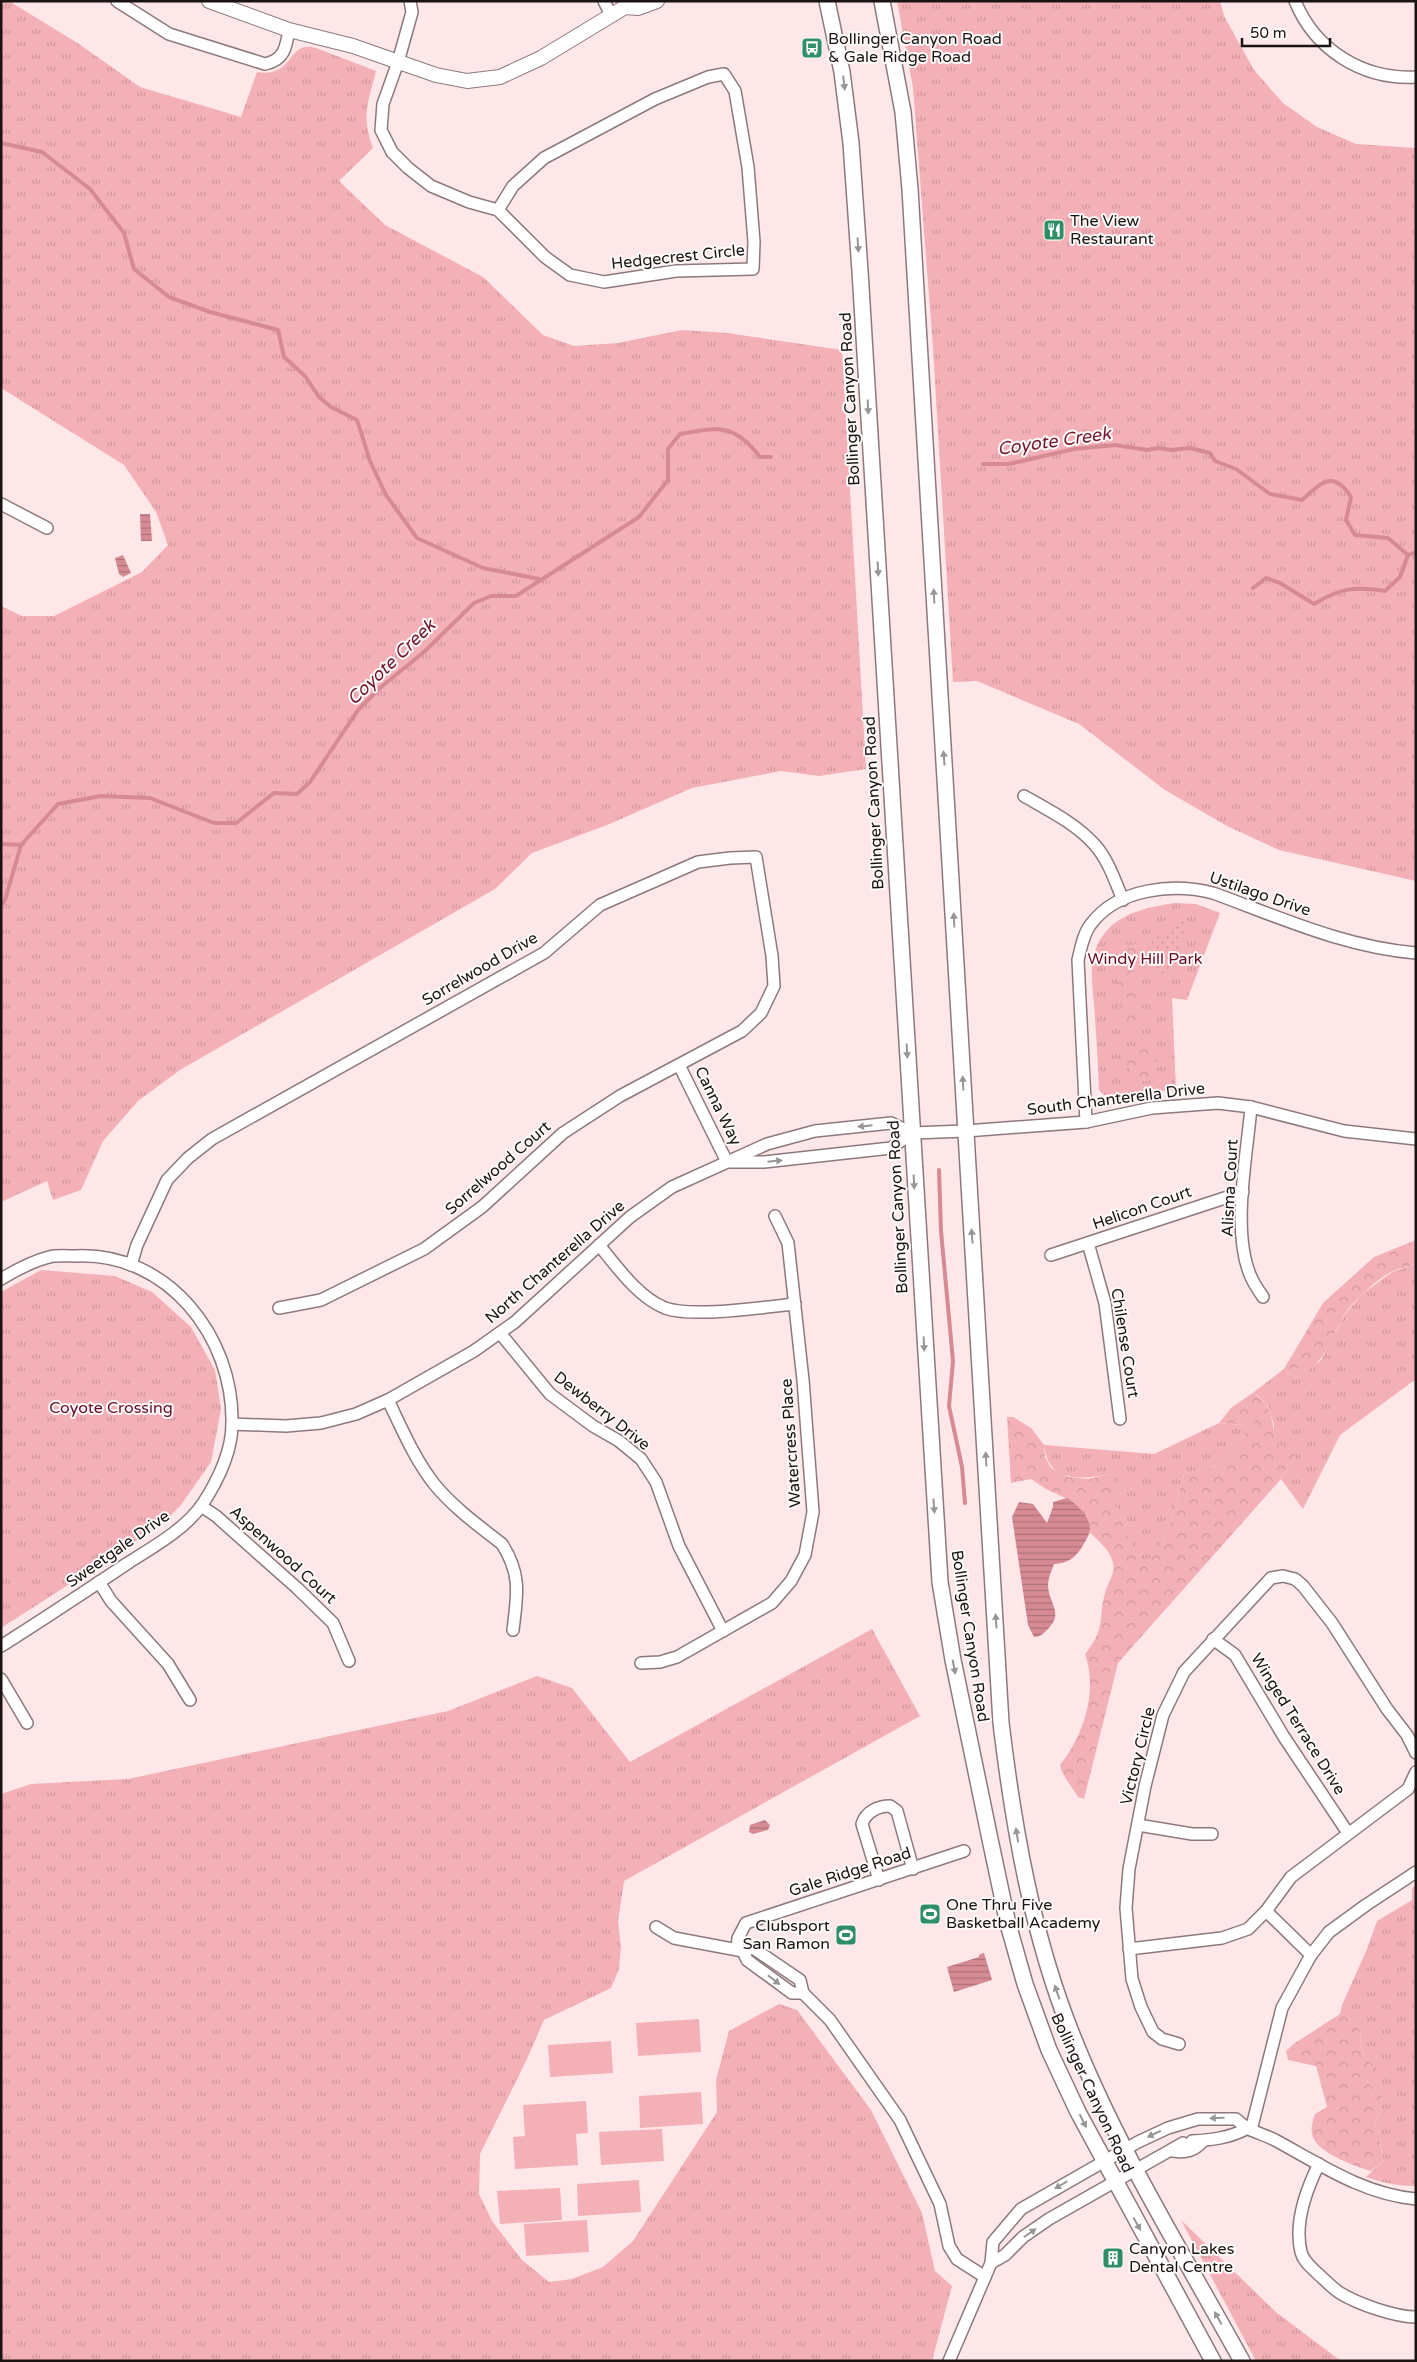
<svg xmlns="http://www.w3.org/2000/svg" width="1417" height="2362" font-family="'Varela Round',sans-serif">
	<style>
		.grass { fill: url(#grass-tufts) }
		.forest { fill: url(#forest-crowns) }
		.garden { fill: url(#garden-dots) }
		.pitch { fill: #f4b0b7 }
		.water { fill: url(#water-rules) }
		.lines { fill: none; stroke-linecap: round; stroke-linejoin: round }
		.stream { stroke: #d68b94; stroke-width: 4 }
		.minor-casing { stroke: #8d797b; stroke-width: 14 }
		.tertiary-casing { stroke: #8d797b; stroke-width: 16 }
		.secondary-casing { stroke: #8d797b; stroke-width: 18 }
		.minor { stroke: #fff; stroke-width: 11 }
		.tertiary { stroke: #fff; stroke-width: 14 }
		.secondary { stroke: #fff; stroke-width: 15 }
		.oneway { fill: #989595 }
		.labels { text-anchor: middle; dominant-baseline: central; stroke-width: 4; stroke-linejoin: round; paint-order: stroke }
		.poi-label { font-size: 16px; fill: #1a1313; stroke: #fefafa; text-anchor: start }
		.street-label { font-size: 16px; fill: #1a1313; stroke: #fefafa }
		.park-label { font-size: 16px; fill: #660b25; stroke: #fefafa }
		.water-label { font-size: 18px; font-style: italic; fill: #71182e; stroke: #fefafa }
	</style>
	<defs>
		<pattern id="grass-tufts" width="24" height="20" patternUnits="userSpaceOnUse" patternTransform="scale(1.25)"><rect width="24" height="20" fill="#f4b0b7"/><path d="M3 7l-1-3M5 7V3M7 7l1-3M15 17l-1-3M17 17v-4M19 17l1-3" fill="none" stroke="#d1969c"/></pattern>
		<pattern id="forest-crowns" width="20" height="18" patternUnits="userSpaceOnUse" patternTransform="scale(1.25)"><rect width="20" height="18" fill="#f4b0b7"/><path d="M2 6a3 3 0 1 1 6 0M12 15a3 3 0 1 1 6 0" fill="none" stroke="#d1969c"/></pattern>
		<pattern id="garden-dots" width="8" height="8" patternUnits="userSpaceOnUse" patternTransform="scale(1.25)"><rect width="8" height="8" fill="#f4b0b7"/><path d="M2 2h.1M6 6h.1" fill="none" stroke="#d1969c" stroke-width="1.8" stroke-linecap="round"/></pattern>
		<pattern id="water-rules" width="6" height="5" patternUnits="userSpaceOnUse" patternTransform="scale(1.25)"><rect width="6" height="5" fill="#d68b94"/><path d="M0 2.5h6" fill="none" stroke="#ad7078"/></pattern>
	</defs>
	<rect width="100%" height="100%" fill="#fee7e9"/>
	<!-- grass -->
	<g class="grass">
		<path d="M1,1H9L79,44L140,87L241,117L257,72C295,78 287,39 316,48L376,71C368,103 361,116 373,148L339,181L385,225L483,277L543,335L574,346L618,343L682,330L727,333L842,350L866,769L819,776L781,771L692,788L607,825L532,853L495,889L180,1070L138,1101L103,1141L81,1190L53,1200L47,1181L1,1202V606L22,616H54L142,572L168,545L156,512L124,465L1,388Z"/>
		<polygon points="897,1 1220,1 1224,16 1254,70 1283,103 1317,127 1356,144 1416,148 1416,881 1279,850 1227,826 1165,790 1079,724 977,681 953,682 933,348 913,88"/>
		<path d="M1175,903L1196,904L1220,913L1187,1000L1172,998L1176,1090L1104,1095L1099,1090C1098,1062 1096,1033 1094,1005C1093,990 1090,974 1093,959C1101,918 1139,908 1175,903Z"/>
		<polygon points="1416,1264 1416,1379 1340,1435 1303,1509 1281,1479 1296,1455 1278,1444 1273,1435 1274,1425 1268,1406 1254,1392 1284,1369 1296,1379 1321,1360 1345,1314 1362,1294 1392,1272"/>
		<polygon points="41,1270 115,1276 152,1292 191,1327 215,1370 221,1409 211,1462 181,1505 165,1521 124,1549 1,1628 1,1292"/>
		<path d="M1256,1420C1242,1436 1233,1456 1214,1467C1205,1472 1195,1468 1184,1475C1174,1508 1169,1545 1141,1567L1114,1502L1123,1492L1110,1474C1081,1480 1048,1483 1044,1445L1154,1454L1219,1423L1244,1425Z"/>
		<polygon points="872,1629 920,1716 624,1881 618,1921 621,1948 619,1969 611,1988 544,2020 527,2059 480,2154 479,2194 492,2221 522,2260 549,2282 572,2279 603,2267 633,2241 717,2112 716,2080 729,2031 779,2004 797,2010 871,2110 922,2213 935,2271 952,2286 932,2361 1,2361 1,1794 31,1784 128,1779 448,1711 537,1676 572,1688 630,1762"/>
		<path d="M1416,1885V2186C1398,2186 1383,2183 1366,2177L1383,2161L1378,2130L1374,2123L1382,2110L1373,2087L1367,2081L1372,2064C1348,2046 1376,2029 1340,2014L1342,2005L1367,1949L1377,1921L1412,1900V1888Z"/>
		<polygon points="1181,2220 1277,2313 1341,2361 1256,2361"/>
	</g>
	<!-- forest -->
	<g class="forest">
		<path d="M1135,944L1145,949L1141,967L1127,975V978L1141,986L1144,991L1140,998L1132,1002L1131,1014L1135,1015L1138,1020L1135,1028L1131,1030C1124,1028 1115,1019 1115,1011L1123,1001L1114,992L1118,978L1113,972L1110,963L1118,955L1123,953L1128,945Z"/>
		<polygon points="1147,1041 1158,1047 1160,1061 1151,1062 1155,1071 1152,1079 1138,1083 1130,1078 1129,1069 1123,1060 1126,1052"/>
		<path d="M1416,1240V1264C1408,1267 1400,1268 1393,1271C1378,1278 1353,1301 1344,1315C1329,1343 1326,1362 1296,1379L1284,1369L1323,1303L1374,1257Z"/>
		<path d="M1254,1392C1258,1398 1266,1402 1268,1408C1274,1420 1272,1432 1278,1444L1296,1449V1455L1281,1479L1118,1663L1084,1799L1078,1797C1072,1786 1062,1776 1060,1765C1084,1735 1098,1691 1085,1654C1106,1629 1098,1619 1105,1593C1108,1582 1115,1575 1113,1563C1110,1550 1099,1541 1090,1533V1526L1072,1501L1046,1489L1031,1479L1011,1483L1007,1417H1013L1031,1428L1044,1445L1045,1457L1051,1468L1068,1477L1088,1479L1110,1474L1125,1482L1123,1492L1114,1502L1141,1566C1169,1545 1174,1507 1184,1475C1195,1468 1204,1472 1214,1467C1232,1457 1241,1436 1255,1421L1244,1425L1219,1423L1231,1408Z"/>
		<path d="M1340,2014C1376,2028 1348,2046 1372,2064L1373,2072L1367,2081L1382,2096V2110L1374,2123L1378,2130L1383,2161L1371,2171C1356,2167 1323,2154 1315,2141C1309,2132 1312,2123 1315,2114L1327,2107L1316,2066L1288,2060L1286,2051L1295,2043Z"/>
	</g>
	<!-- garden -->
	<path class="garden" d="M1178,921L1188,923C1186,930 1182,935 1180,942C1176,955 1181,971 1158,974L1147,964C1142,934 1165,939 1178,921Z"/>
	<!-- pitch -->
	<g class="pitch">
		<polygon points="12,1538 24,1561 1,1574 1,1543"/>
		<polygon points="699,2019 701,2052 638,2056 636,2023"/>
		<polygon points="611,2041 613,2073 550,2077 548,2045"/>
		<polygon points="701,2092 703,2124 640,2128 639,2096"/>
		<polygon points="586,2101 588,2133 576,2134 578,2165 515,2169 513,2137 525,2136 523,2105"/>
		<polygon points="662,2129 664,2161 601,2165 599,2132"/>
		<polygon points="639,2180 641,2212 578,2216 577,2184"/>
		<polygon points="560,2188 562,2220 500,2224 497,2191"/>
		<polygon points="587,2220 589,2252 526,2256 524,2224"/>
	</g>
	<!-- water -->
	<g class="water">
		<polygon points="140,514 150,514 152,541 141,541"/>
		<polygon points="123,555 131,573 123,577 119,574 115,558"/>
		<path d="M1067,1498C1077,1504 1090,1517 1090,1529C1090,1533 1088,1536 1086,1540C1078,1555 1071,1563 1054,1564C1051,1572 1048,1578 1048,1587C1050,1605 1064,1614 1047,1630C1043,1634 1040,1637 1034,1637L1028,1625L1012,1517L1019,1502L1033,1504L1047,1523L1053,1507V1502Z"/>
		<polygon points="765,1820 770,1825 768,1830 753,1834 749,1832 750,1825"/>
		<polygon points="984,1953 992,1980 954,1992 947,1967 979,1957 979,1955"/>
	</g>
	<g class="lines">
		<!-- stream -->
		<g class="stream">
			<polyline points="1,143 42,152 90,189 124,233 134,269 169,297 210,312 278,330 284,357 305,376 319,397 331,407 357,420 370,461 386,495 417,538 483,568 539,579"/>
			<path d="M983,464H1009L1074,449L1115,445L1147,450L1158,448L1172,450L1190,448L1210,453L1215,461L1236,469L1270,494L1302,500C1321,483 1333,469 1351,497L1346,520L1355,535L1388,538L1408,555"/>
			<polyline points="1408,555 1416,552"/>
			<path d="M1253,588L1266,578L1280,583L1314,604C1340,588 1355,586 1385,591L1400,577L1408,555"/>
			<polyline points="1,844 21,845"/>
			<path d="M1,905L5,900L21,845L58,804L101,796L150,798L214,823H236L274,793L297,794L310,782L358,710L381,687L424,652L474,603L491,596H516L639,517L668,480V449L680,434C718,427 734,423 760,457H771"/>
			<polyline points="939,1170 941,1231 953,1361 949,1406 962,1467 965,1503"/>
		</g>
		<!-- minor casing -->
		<g class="minor-casing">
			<g id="minor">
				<path d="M117,1L169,34L265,64C284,60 286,48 289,30"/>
				<polyline points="410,1 412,12 398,62 383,104 381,130 392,152 408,168 431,186 469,202 498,210 545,257 570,275 604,282 676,271 753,269 754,242 748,167 735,91 724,74 708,77 655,99 544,158 513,186 498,210"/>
				<polyline points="604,1 611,15"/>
				<path d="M1295,1C1315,50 1363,80 1416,77"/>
				<polyline points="1,504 47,528"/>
				<path d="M1024,796C1048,810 1075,823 1094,844C1108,859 1115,881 1123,900"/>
				<polyline points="679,1065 727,1162"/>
				<path d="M1251,1107C1247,1156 1231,1232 1251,1277C1254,1284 1259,1291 1263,1297"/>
				<path d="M1086,1122L1078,960C1081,948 1083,934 1091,924C1118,888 1173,883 1213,893C1279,917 1344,947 1416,953"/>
				<polyline points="731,1162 764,1162 891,1148 912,1133"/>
				<polyline points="1088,1243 1105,1303 1120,1419"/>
				<path d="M599,1245C617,1267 638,1297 665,1308C692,1318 764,1307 795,1304"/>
				<polyline points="1051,1255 1243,1192"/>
				<polyline points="131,1265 137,1245 167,1180 188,1158 212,1139 544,953 600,905 698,862 730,858 756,857 772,956 774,986 761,1013 742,1031 620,1096 563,1133 482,1207 424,1249 321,1300 279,1308"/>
				<path d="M1,1279C16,1270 33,1261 49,1257C57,1255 67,1256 76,1256C168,1252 234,1337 232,1424C232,1451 217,1482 202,1505C184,1530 153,1547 128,1563C86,1591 44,1619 1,1646"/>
				<polyline points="500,1333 550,1394 593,1426 619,1441 641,1459 656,1482 679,1546 723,1631"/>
				<path d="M388,1400C402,1429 415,1460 435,1485C454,1508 479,1526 502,1544C522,1575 517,1596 513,1630"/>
				<polyline points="232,1424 286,1426 321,1423 356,1414 388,1400 474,1351 515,1322 630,1217 672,1187 767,1144 815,1131 891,1123 912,1133 966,1131 1086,1122 1152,1108 1218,1103 1251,1107 1344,1131 1416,1139"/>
				<polyline points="201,1506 216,1516 297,1588 333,1623 349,1661"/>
				<polyline points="99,1582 111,1601 168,1664 190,1700"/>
				<polyline points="1213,1639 1235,1655 1284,1737 1348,1833"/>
				<polyline points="641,1663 660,1662 677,1657 772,1603 791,1581 805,1555 813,1512 803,1380 788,1243 775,1216"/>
				<polyline points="1,1679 27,1723"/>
				<polyline points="1138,1825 1192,1834 1212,1834"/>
				<path d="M879,1880L862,1824C866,1811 879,1806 890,1806L897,1811L913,1869"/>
				<polyline points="1266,1911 1311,1955"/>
				<polyline points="656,1927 674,1938 743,1951 753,1948 800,1980 803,1993 830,2020 900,2120 940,2204 949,2246 957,2259 985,2277"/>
				<polyline points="737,1949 738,1938 746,1923 964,1851"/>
				<polyline points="1129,1949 1222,1938 1248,1929 1266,1911 1291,1877 1408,1789 1416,1772"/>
				<polyline points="743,1951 747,1960 792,1993 803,1993"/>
				<polyline points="1179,2044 1162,2039 1153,2032 1141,2007 1132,1979 1126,1908 1129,1869 1145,1786 1163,1715 1184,1672 1271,1578 1283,1576 1295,1579 1303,1586 1332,1623 1387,1709 1407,1735 1416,1753"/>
				<polyline points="1251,2130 1282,2008 1311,1955 1329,1932 1366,1905 1416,1872"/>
				<path d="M1192,2141C1211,2140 1229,2138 1246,2129"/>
				<path d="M1173,2151C1186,2153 1194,2151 1203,2141"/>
				<path d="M1319,2164C1306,2190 1294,2223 1301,2252C1303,2261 1311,2267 1317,2273C1324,2279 1332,2288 1340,2293C1358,2304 1395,2317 1416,2317"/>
				<polyline points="991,2263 1005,2255 1023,2237 1049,2219 1183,2143"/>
				<path d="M949,2361L991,2263L993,2242L1021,2209L1138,2142L1168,2128L1198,2119H1236C1249,2132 1259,2132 1275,2140C1321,2165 1363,2194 1416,2199"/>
			</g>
		</g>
		<!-- tertiary casing -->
		<g class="tertiary-casing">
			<g id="tertiary">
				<polyline points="209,1 289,30 353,46 436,75 467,81 500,77 541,58 625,7 629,1"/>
				<polyline points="625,7 638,8 657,1"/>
			</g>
		</g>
		<!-- secondary casing -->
		<g class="secondary-casing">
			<g id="secondary">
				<polyline points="827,1 842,72 851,143 860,271 940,1582 953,1660 991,1844 1008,1924 1025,1984 1049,2050 1078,2112 1213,2361"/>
				<path d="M882,1L903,112L910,189L1001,1723C1014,1831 1033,1940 1075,2042C1120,2153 1184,2256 1242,2361"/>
			</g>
		</g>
		<!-- minor -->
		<use href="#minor" class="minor"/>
		<!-- tertiary -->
		<use href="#tertiary" class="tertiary"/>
		<!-- secondary -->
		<use href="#secondary" class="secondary"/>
	</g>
	<!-- one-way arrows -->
	<defs><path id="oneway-solid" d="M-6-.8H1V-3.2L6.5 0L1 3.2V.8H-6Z" transform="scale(1.25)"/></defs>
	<g class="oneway">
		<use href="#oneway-solid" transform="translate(844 83) rotate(83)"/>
		<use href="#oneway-solid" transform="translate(858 245) rotate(86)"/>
		<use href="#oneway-solid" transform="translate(868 407) rotate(87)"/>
		<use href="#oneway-solid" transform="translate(878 569) rotate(87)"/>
		<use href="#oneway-solid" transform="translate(934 596) rotate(-93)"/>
		<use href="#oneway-solid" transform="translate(944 758) rotate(-94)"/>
		<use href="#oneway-solid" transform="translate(954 920) rotate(-93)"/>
		<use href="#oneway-solid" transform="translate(907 1051) rotate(87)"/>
		<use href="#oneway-solid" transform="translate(963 1083) rotate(-93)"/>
		<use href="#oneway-solid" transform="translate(865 1126) rotate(174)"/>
		<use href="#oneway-solid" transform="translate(775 1161) rotate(-6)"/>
		<use href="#oneway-solid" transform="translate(914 1182) rotate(87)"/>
		<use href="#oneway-solid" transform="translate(972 1236) rotate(-94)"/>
		<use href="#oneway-solid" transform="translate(924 1344) rotate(87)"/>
		<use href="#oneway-solid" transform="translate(986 1459) rotate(-93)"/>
		<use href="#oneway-solid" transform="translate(934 1506) rotate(86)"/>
		<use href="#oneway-solid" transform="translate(996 1621) rotate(-94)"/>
		<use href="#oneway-solid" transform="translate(954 1667) rotate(79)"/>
		<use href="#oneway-solid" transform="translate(1017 1835) rotate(-99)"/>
		<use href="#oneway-solid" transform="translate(774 1980) rotate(38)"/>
		<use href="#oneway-solid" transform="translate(1057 1992) rotate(-109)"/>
		<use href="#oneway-solid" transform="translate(1217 2118) rotate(179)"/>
		<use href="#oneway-solid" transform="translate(1083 2121) rotate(63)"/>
		<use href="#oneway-solid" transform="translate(1154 2134) rotate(155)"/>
		<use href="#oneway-solid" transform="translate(1061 2185) rotate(150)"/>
		<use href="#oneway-solid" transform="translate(1137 2224) rotate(61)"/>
		<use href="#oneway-solid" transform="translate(1030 2233) rotate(-35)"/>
		<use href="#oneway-solid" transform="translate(1218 2318) rotate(-119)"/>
	</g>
	<!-- icons -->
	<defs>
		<g id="bus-square" transform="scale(1.125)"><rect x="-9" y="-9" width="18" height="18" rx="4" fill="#308e67" stroke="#fefafa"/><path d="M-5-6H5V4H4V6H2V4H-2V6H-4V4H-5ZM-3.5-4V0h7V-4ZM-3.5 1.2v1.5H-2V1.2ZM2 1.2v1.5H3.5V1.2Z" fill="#fff"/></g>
		<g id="restaurant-square" transform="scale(1.125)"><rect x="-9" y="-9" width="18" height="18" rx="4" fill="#308e67" stroke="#fefafa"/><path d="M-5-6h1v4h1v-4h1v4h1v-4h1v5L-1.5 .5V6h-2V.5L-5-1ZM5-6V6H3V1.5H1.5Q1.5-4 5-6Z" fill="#fff"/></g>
		<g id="stadium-square" transform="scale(1.125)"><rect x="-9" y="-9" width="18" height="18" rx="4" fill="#308e67" stroke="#fefafa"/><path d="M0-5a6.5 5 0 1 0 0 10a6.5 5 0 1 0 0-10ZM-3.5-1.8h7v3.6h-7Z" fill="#fff"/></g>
		<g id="building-square" transform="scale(1.125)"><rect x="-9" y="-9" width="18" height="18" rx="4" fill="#308e67" stroke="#fefafa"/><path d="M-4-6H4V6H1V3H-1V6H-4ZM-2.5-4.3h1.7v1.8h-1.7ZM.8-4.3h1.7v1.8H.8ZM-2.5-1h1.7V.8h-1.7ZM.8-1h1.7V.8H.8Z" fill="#fff"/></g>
	</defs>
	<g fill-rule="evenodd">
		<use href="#bus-square" x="812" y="48"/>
		<use href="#restaurant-square" x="1054" y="230"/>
		<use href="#stadium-square" x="930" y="1914"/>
		<use href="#stadium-square" x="846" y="1935"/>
		<use href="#building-square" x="1113" y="2258"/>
	</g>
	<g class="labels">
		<!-- poi labels -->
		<g class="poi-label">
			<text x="828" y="39">Bollinger Canyon Road<tspan x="828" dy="18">&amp; Gale Ridge Road</tspan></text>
			<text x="1070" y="221">The View<tspan x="1070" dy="18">Restaurant</tspan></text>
			<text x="946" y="1905">One Thru Five<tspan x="946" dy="18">Basketball Academy</tspan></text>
			<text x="830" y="1926" text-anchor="end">Clubsport<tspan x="830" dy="18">San Ramon</tspan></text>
			<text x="1129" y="2249">Canyon Lakes<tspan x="1129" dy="18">Dental Centre</tspan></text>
		</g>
		<!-- street labels -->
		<g class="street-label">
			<text transform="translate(678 257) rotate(-6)">Hedgecrest Circle</text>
			<text transform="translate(850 399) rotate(-93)">Bollinger Canyon Road</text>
			<text transform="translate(874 803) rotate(-93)">Bollinger Canyon Road</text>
			<text transform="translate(1260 894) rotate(19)">Ustilago Drive</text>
			<text transform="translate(480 969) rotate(-30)">Sorrelwood Drive</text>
			<text transform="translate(1116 1099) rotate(-7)">South Chanterella Drive</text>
			<text transform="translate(718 1106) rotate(64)">Canna Way</text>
			<text transform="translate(498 1168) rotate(-41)">Sorrelwood Court</text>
			<text transform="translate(1230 1188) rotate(-87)">Alisma Court</text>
			<text transform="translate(898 1207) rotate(-93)">Bollinger Canyon Road</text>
			<text transform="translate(1142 1208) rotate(-19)">Helicon Court</text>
			<text transform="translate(555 1262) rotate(-41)">North Chanterella Drive</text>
			<text transform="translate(1125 1343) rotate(81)">Chilense Court</text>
			<text transform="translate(602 1411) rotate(38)">Dewberry Drive</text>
			<text transform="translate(791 1443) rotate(-94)">Watercress Place</text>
			<text transform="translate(118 1549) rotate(-35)">Sweetgale Drive</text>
			<text transform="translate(283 1555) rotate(42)">Aspenwood Court</text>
			<text transform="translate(970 1636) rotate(81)">Bollinger Canyon Road</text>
			<text transform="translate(1298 1724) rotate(58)">Winged Terrace Drive</text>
			<text transform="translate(1138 1756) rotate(-76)">Victory Circle</text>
			<text transform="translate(850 1872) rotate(-18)">Gale Ridge Road</text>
			<text transform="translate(1092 2093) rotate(65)">Bollinger Canyon Road</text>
		</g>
		<!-- park labels -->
		<g class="park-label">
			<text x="1145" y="959">Windy Hill Park</text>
			<text x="111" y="1408">Coyote Crossing</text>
		</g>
		<!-- water labels -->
		<g class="water-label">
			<text transform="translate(1054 441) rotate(-8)">Coyote Creek</text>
			<text transform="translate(391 662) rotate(-44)">Coyote Creek</text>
		</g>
	</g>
	<!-- border -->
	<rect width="1417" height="2362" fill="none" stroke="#1a1313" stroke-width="5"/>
	<!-- scale -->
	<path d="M1242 38v8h88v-8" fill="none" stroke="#1a1313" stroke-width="2.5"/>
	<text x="1250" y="38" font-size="15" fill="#1a1313" stroke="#fefafa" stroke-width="4" paint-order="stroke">50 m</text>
</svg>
